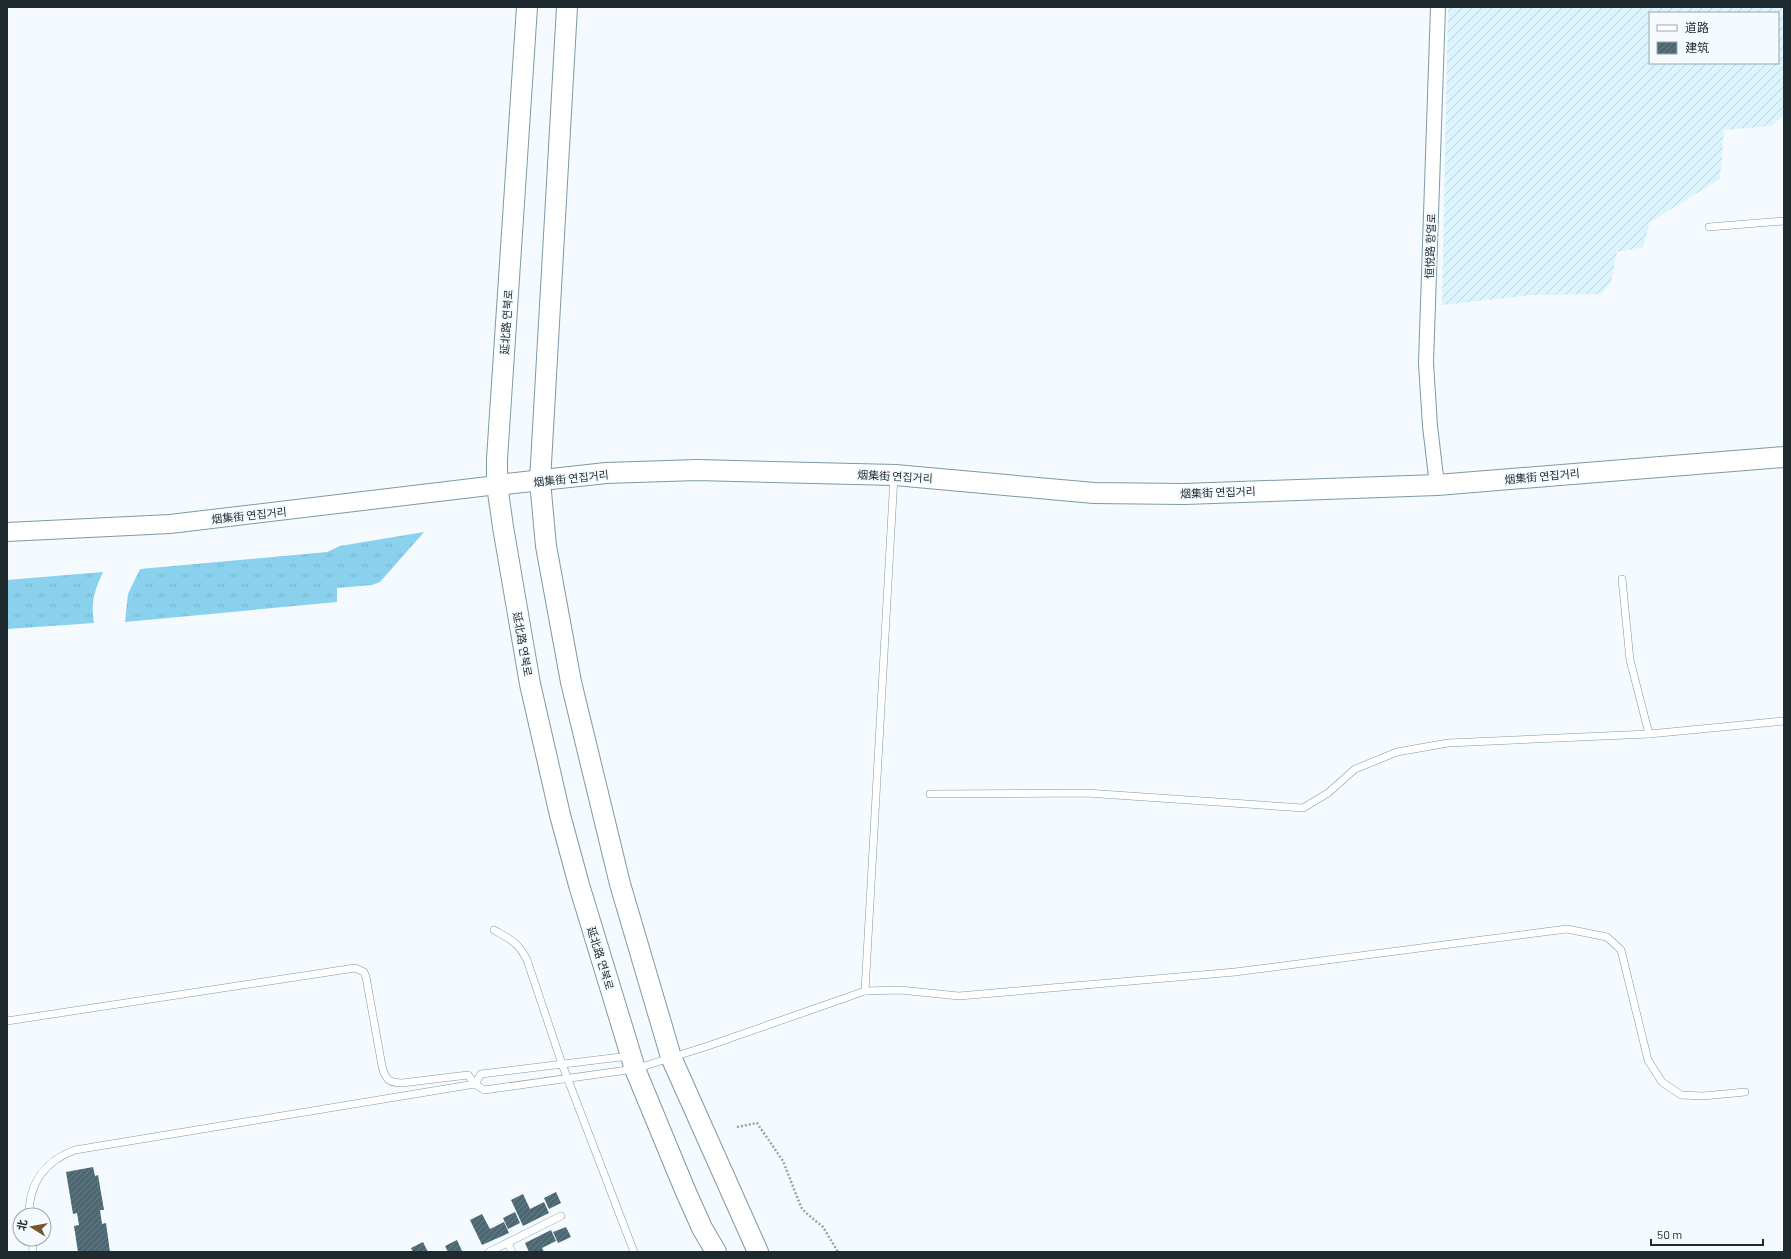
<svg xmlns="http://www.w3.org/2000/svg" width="1791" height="1259" font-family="Barlow,'Noto Sans SC','Noto Sans KR',sans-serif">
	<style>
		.industrial { fill: url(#industrial-furrows); fill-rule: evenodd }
		.grass { fill: url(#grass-tufts) }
		.building { fill: url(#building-hatch) }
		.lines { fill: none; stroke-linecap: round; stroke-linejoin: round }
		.service-casing { stroke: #7d9aa6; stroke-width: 8 }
		.minor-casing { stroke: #7d9aa6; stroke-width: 16 }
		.tertiary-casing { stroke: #7d9aa6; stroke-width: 20 }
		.secondary-casing { stroke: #7d9aa6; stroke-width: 22 }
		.path { stroke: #9ba3a7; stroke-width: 2.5; stroke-dasharray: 2 2; stroke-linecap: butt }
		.service { stroke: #fff; stroke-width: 7 }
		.minor { stroke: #fff; stroke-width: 14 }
		.tertiary { stroke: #fff; stroke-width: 18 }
		.secondary { stroke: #fff; stroke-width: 20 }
		.labels { text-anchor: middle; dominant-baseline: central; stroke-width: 4; stroke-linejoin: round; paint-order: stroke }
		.street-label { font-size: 11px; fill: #1e2a2e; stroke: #f4fafd }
	</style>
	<defs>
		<pattern id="industrial-furrows" width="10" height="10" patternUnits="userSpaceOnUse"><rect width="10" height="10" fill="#dcf4fd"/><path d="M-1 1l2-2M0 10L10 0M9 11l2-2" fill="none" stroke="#bcd1d9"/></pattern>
		<pattern id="grass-tufts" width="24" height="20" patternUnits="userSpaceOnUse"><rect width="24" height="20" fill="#8ad1ed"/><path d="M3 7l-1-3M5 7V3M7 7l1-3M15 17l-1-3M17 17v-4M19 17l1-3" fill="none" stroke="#77b4cc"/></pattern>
		<pattern id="building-hatch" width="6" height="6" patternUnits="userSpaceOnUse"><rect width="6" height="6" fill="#4d6873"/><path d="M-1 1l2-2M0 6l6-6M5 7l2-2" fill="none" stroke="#697e86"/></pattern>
	</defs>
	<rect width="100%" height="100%" fill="#f4fafd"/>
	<!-- industrial -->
	<path class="industrial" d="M1448,7H1784V115L1771,126L1724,130L1720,179L1650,222L1643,247L1617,252L1611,282L1601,294L1532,295L1442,305ZM1650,13H1778V63H1650Z"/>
	<!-- grass -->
	<g class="grass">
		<polygon points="424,532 380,582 372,585 337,588 337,602 125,622 128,594 140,569 327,552 340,546"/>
		<path d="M103,572C94,592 91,601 94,623L7,629V580Z"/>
	</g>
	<!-- building -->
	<g class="building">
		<polygon points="93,1167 95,1176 98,1175 104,1210 100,1210 102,1224 106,1223 110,1252 78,1252 74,1226 79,1225 77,1213 73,1214 66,1172"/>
		<polygon points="556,1192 561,1203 549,1209 544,1198"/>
		<polygon points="523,1194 530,1209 544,1202 549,1213 523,1226 511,1200"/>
		<polygon points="515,1212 520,1223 508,1229 503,1218"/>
		<polygon points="482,1214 490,1229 504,1222 509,1233 482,1245 470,1220"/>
		<polygon points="566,1227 571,1237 558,1243 553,1232"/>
		<polygon points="551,1230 556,1241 542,1248 544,1252 529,1252 525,1243"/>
		<polygon points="457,1240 462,1251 448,1252 445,1246"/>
		<polygon points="423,1242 428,1252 413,1252 411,1248"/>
	</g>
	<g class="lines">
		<!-- service casing -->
		<g class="service-casing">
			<g id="service">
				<polyline points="1709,227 1784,221"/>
				<polyline points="1622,579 1630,660 1649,734"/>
				<polyline points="930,794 1086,793 1303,808 1328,793 1355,769 1397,752 1448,743 1649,734 1784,721"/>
				<path d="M494,930C511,940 518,942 527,960L562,1064L634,1252"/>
				<polyline points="865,991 894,476"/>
				<path d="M7,1021L355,968L364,972L366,977L382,1066C385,1079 389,1083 402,1083L468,1075L475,1084L75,1150C45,1161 29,1183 29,1215"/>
				<polyline points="629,1056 481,1074 475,1084 484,1090 635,1069 708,1046 865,991 900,990 959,996 1235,972 1567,929 1607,937 1621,950 1648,1060 1662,1082 1681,1095 1703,1096 1745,1092"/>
				<polyline points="32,1239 33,1252"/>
				<polyline points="508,1243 512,1252"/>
				<polyline points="489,1252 561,1216"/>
			</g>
		</g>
		<!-- minor casing -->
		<g class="minor-casing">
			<polyline id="minor" points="1437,485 1430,426 1426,363 1438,7"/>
		</g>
		<!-- tertiary casing -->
		<g class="tertiary-casing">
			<polyline id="tertiary" points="7,532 170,524 497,485"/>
		</g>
		<!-- secondary casing -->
		<g class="secondary-casing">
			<g id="secondary">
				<polyline points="527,7 497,459 497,485 503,527 530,684 560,815 579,885 635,1069 685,1190 702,1228 716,1252"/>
				<polyline points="567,7 540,481 546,546 571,682 620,884 671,1057 758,1252"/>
				<polyline points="497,485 606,473 697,470 895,475 1094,493 1184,494 1437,485 1784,457"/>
			</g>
		</g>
		<!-- path -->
		<polyline class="path" points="737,1127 757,1123 783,1161 801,1207 805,1212 823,1227 838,1252"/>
		<!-- service -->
		<use href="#service" class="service"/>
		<!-- minor -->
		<use href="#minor" class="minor"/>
		<!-- tertiary -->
		<use href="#tertiary" class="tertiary"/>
		<!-- secondary -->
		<use href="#secondary" class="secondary"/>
	</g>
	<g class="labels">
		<!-- street labels -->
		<g class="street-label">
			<text transform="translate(1430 246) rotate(-88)">恒悦路 항열로</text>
			<text transform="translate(506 322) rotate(-86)">延北路 연북로</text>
			<text transform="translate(895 476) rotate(3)">烟集街 연집거리</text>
			<text transform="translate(1542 476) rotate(-5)">烟集街 연집거리</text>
			<text transform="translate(571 478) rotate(-6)">烟集街 연집거리</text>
			<text transform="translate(1218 492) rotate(-2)">烟集街 연집거리</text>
			<text transform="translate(249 515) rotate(-6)">烟集街 연집거리</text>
			<text transform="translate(523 644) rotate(80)">延北路 연북로</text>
			<text transform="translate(601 958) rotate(73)">延北路 연북로</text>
		</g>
	</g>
	<!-- border -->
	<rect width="1791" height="1259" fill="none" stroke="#1e2a2e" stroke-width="16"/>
	<!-- legend -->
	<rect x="1649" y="12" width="130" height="52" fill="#f4fafd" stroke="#9ea7aa"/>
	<rect x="1657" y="25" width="20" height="6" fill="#ffffff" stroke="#9ea7aa"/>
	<text x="1685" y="32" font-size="12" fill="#1e2a2e">道路</text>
	<rect x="1657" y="42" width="20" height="12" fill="url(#building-hatch)" stroke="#9ea7aa"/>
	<text x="1685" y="52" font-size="12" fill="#1e2a2e">建筑</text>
	<!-- north arrow -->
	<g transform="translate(32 1227) rotate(281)"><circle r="19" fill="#f4fafd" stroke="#9ea7aa"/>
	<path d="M0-3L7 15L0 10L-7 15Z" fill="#75572b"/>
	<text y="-6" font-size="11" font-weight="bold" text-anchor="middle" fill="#1e2a2e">北</text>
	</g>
	<!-- scale -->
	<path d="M1651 1239v6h112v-6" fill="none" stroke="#1e2a2e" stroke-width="2"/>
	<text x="1657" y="1239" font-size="12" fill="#1e2a2e" stroke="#f4fafd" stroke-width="3" paint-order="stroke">50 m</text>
</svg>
